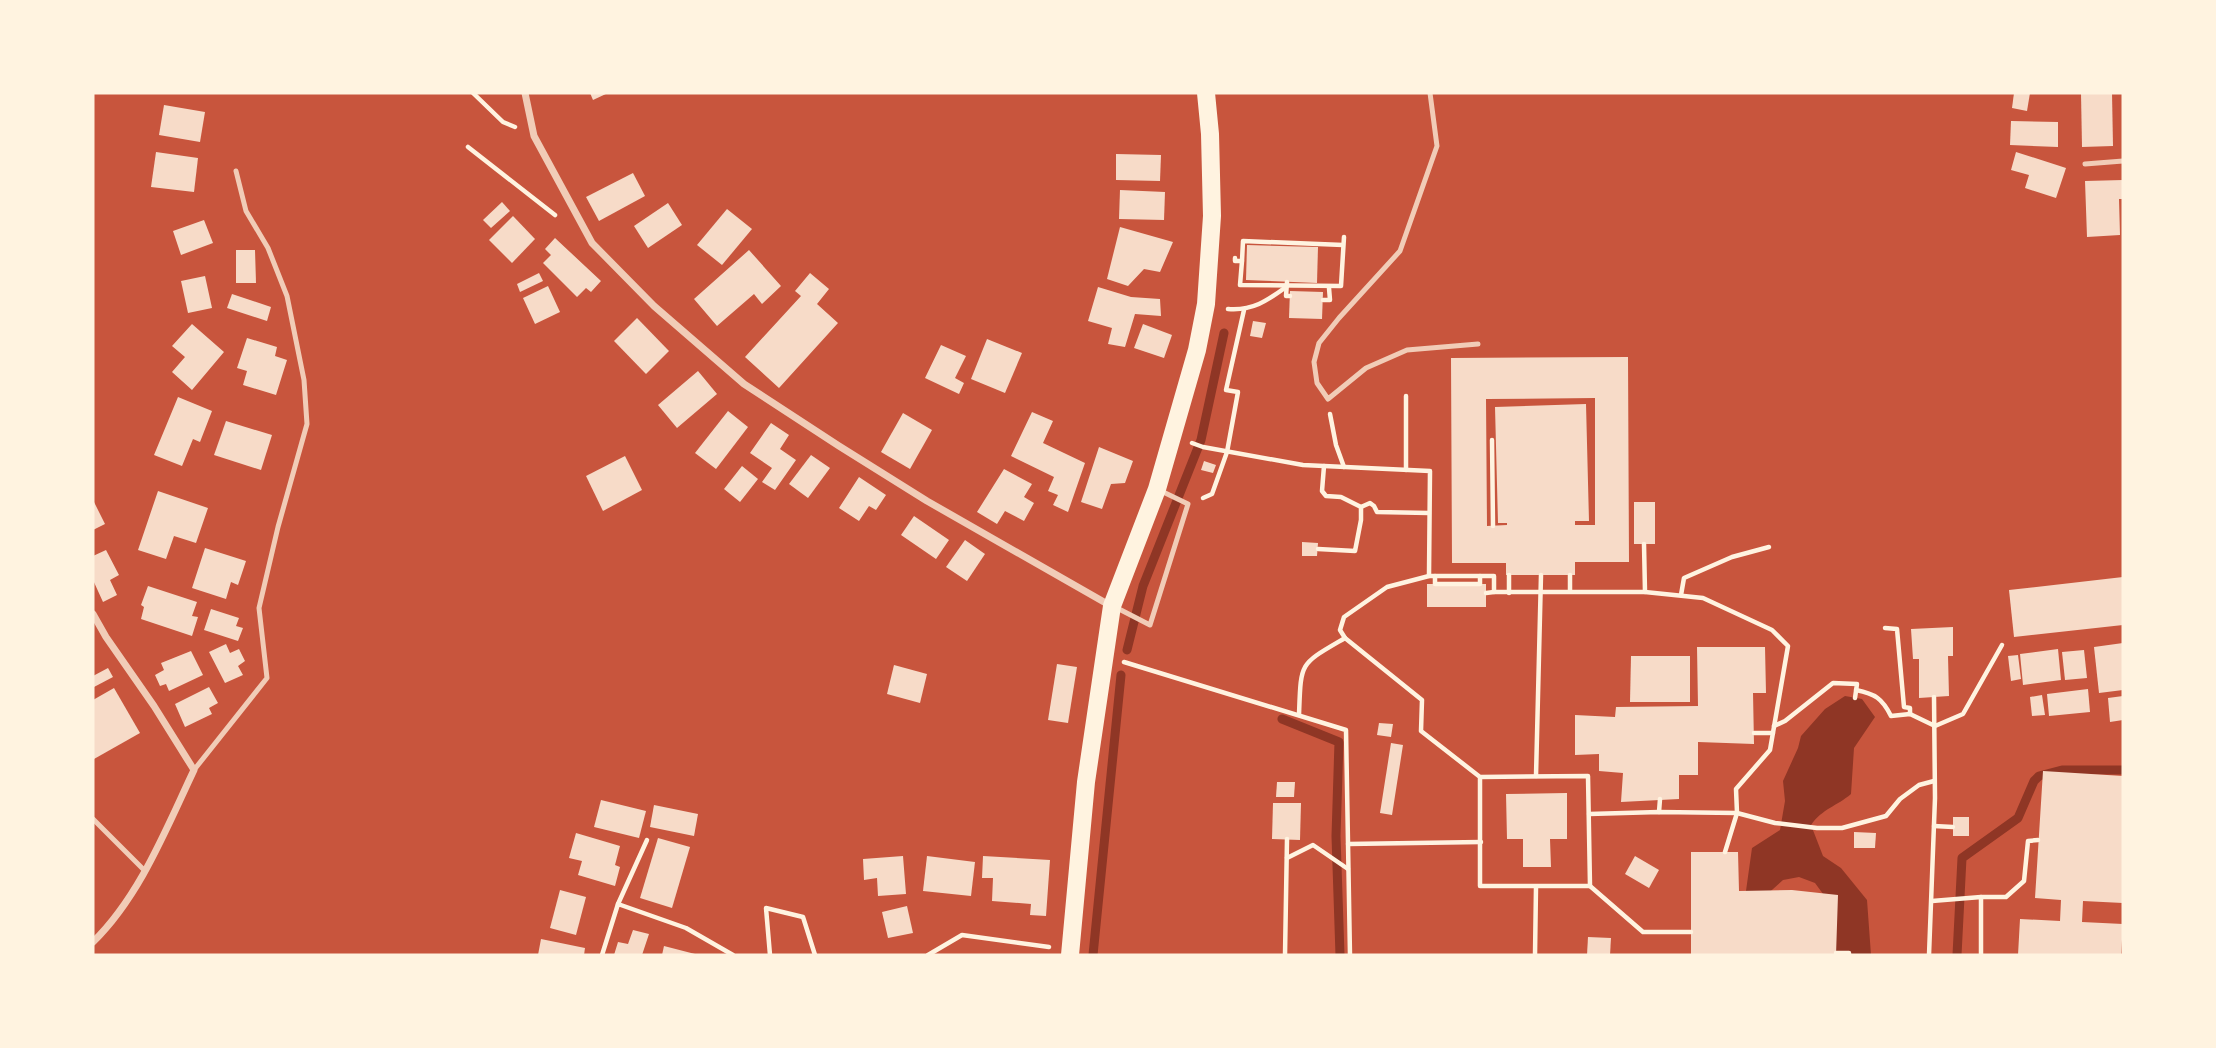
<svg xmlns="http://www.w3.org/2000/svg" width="2216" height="1048" font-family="'Roboto Condensed',sans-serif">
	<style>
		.water { fill: #8f3625 }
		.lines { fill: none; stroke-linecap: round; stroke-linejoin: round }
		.stream { stroke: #8f3625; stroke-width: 9 }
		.building { fill: #f7dbc8; fill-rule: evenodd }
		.path { stroke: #fff3e0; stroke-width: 4.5 }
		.service { stroke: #f1ccb7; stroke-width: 5 }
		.minor { stroke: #f1ccb7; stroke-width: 7 }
		.primary { stroke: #fff3e0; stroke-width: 18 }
	</style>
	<rect width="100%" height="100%" fill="#c8553d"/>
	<!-- water -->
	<path class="water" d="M1845,696L1862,699L1875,717L1854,748L1851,794C1837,806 1822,809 1811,825L1823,856L1841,868L1867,900L1871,955H1830L1829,902L1815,883L1799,877L1783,880L1763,898H1745L1752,848L1780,830L1785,801L1783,781L1798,748L1801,736L1825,709Z"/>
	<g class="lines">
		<!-- stream -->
		<g class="stream">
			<polyline points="1127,650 1143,586 1201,440 1224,333"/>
			<polyline points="1282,719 1339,742 1336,836 1340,955"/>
			<polyline points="1093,955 1121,675"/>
			<polyline points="1957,955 1962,858 2018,818 2034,781 2039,776 2062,770 2123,770"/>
		</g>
	</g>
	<!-- building -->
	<g class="building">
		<polygon points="590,93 608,93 593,100"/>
		<polygon points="2014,93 2030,93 2027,111 2012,108"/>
		<polygon points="2081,93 2112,93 2113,146 2082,147"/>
		<polygon points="164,105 205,112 200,142 159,135"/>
		<polygon points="2011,121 2058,122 2058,147 2010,145"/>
		<polygon points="156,152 198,158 194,192 151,187"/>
		<polygon points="2016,152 2066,168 2056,198 2025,188 2029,175 2011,170"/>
		<polygon points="1116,154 1161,155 1160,181 1116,180"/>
		<polygon points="633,173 645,196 599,221 586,197"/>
		<polygon points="2123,180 2123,199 2119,199 2120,235 2087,237 2085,181"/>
		<polygon points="1120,190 1165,192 1164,220 1119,219"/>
		<polygon points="502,202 510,211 491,228 483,220"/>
		<polygon points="668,203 682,225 648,248 634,226"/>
		<polygon points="727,209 752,229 722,265 697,245"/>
		<polygon points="513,216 535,239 512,263 489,240"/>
		<polygon points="204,220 213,243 181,255 173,231"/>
		<polygon points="1120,227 1173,242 1160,272 1144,269 1128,286 1107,279"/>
		<polygon points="555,238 601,281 591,292 586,288 577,297 543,263 551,255 545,249"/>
		<polygon points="1247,245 1318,247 1317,283 1246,280"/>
		<polygon points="236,250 255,250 256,283 236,283"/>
		<polygon points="749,250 781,286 762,304 754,294 717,326 694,299"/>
		<polygon points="539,273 543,281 520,292 517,284"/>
		<polygon points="810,273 829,289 817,304 838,323 779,388 745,357 801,296 795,291"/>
		<polygon points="205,276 212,308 188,313 181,281"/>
		<polygon points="548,286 560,312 535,324 523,298"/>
		<polygon points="1098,287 1131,297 1160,299 1161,316 1135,314 1125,347 1108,344 1112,328 1088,321"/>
		<polygon points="1290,291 1323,292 1322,319 1289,318"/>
		<polygon points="232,294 271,307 267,321 227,308"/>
		<polygon points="637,318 669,351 646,374 614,341"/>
		<polygon points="1253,321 1266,323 1262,338 1250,336"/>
		<polygon points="192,324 224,352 192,390 172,372 185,357 172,346"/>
		<polygon points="1143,324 1172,335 1164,358 1134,348"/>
		<polygon points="247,338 277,347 275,356 287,360 276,395 243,385 247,371 237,368"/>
		<polygon points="987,339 1022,353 1005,393 971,379"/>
		<polygon points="941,345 966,356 955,378 964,383 959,394 925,378"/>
		<path d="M1628,357L1629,562H1575V575H1506V563H1452L1451,358ZM1595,398V525H1575V521H1589L1586,404L1495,407L1498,523H1507V525L1487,526L1486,399Z"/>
		<polygon points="698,371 717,394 677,428 658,405"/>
		<polygon points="178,397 212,411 200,442 193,439 182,466 154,455"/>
		<polygon points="728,411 748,427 716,469 695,453"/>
		<polygon points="1032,412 1053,421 1043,443 1085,463 1068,512 1053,505 1058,495 1048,491 1054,477 1011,456"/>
		<polygon points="903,413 932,430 910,469 881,452"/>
		<polygon points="226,421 272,435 261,470 214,455"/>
		<polygon points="771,423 789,435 780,449 796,460 775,490 762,482 772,468 750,453"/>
		<polygon points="1099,447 1133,461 1125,483 1111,484 1102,509 1081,502"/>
		<polygon points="811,455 830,468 808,498 789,484"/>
		<polygon points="625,456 642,490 603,511 586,476"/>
		<polygon points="1204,461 1216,465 1213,473 1201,470"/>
		<polygon points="742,466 758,479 740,502 724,489"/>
		<polygon points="1004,469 1032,484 1024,497 1034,503 1024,521 1005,511 997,524 977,512"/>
		<polygon points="859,477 886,495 876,510 869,506 859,521 839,508"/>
		<polygon points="158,491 208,508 196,543 174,536 166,559 138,550"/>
		<polygon points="93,500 105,524 93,530"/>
		<rect x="1634" y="502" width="21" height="42"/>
		<polygon points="914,516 949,540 936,559 901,535"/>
		<polygon points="965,540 985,554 967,581 946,567"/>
		<polygon points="1302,542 1318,543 1317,556 1302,556"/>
		<polygon points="205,548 246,561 238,585 231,582 226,599 192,588"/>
		<polygon points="106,550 119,575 110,580 117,595 103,602 93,580 93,556"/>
		<polygon points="2123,577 2123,625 2014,637 2009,590"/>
		<rect x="1427" y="584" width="59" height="23"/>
		<polygon points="148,586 197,602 192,616 198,617 192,636 141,619 144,607 141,605"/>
		<polygon points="211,609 239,618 236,626 243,628 238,641 204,630"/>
		<polygon points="1953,627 1953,656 1948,656 1949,696 1919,698 1919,659 1913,659 1911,629"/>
		<polygon points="2123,643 2123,690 2099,693 2094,647"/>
		<polygon points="226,644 230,653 239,649 245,661 238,666 243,675 225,683 209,652"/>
		<polygon points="1697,647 1765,647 1766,693 1753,693 1754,744 1698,742 1698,775 1679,775 1679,799 1621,802 1623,773 1599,771 1599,754 1575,755 1575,715 1615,717 1616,707 1698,706"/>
		<polygon points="2058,649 2061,680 2023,685 2020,654"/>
		<polygon points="2084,650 2087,678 2065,680 2062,652"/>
		<polygon points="191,651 203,675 169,691 166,684 160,686 155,675 164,670 161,663"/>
		<polygon points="2018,655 2021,679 2011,681 2008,656"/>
		<polygon points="1631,656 1690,656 1690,702 1630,702"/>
		<polygon points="1057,664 1077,667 1068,723 1048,720"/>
		<polygon points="894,665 927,674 920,703 887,694"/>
		<polygon points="108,668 113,677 94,687 93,676"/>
		<polygon points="209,687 218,703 209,708 212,714 185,727 175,704"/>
		<polygon points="114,688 140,733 94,759 93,700"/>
		<polygon points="2088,689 2090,712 2049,716 2047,694"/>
		<polygon points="2042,695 2045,715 2032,716 2030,697"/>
		<polygon points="2123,696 2123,720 2110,722 2108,698"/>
		<polygon points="1379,723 1393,724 1391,737 1377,735"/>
		<polygon points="1391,743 1403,745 1392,815 1380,813"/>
		<polygon points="2043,771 2123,776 2123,903 2083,901 2082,922 2123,924 2121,955 2018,955 2020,919 2060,921 2061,900 2035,898"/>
		<polygon points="1277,782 1295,782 1294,797 1276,797"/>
		<polygon points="1567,793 1567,839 1550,839 1551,867 1523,867 1523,839 1507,839 1506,794"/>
		<polygon points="601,800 646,811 639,838 594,827"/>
		<polygon points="1273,803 1301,803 1300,840 1272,839"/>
		<polygon points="654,805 698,814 694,836 650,827"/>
		<rect x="1953" y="817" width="16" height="19"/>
		<polygon points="1854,832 1876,833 1875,848 1854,848"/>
		<polygon points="576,833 620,846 615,865 620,867 615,886 578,875 582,861 569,858"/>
		<polygon points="658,838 690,847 672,908 640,898"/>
		<polygon points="1691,852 1738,852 1739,891 1792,890 1838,895 1836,955 1691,955"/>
		<polygon points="903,856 906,894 878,896 877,878 864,880 863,859"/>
		<polygon points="927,856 975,862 971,896 923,891"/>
		<polygon points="983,856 1050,860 1046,916 1030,915 1031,904 992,901 993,878 982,878"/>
		<polygon points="1635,856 1659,870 1649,888 1625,874"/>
		<polygon points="560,890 586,897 576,935 550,928"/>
		<polygon points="907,906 913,933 888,938 882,912"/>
		<polygon points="633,930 649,934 642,955 614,955 618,942 628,944"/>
		<polygon points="1588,937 1611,938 1610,955 1587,955"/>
		<polygon points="541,939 585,948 584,955 538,955"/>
		<polygon points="664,946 695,954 695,955 662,955"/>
	</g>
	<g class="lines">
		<!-- path -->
		<g class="path">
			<polyline points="473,93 503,122 515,127"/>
			<polyline points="468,147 555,215"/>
			<polyline points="1235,258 1235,261 1242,261 1240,285 1341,286 1344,237"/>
			<polyline points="1242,261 1243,241 1343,245"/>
			<polyline points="1287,282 1286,296 1290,296"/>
			<polyline points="1323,300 1330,300 1329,288"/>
			<path d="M1228,309C1252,311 1267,301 1286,287"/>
			<polyline points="1330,414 1336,445 1344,467"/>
			<polyline points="1492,440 1493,526"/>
			<polyline points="1192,443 1203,447 1303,465 1430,471 1429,576"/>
			<polyline points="1406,470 1406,396"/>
			<polyline points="1203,498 1212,494 1227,452 1238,392 1226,390 1244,310"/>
			<polyline points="1361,507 1370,503 1374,506 1377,512 1429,513"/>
			<polyline points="1644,544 1645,592"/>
			<polyline points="1318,549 1355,551 1361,520 1361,507 1341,497 1326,496 1322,491 1324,466"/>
			<polyline points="1509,575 1509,593"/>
			<polyline points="1435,576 1435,584 1480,584 1480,576"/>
			<polyline points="1570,591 1570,575"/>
			<polyline points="1486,593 1494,592"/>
			<polyline points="1681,595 1684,578 1732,557 1769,547"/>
			<polyline points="1885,628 1897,629 1904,707 1910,708 1910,714"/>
			<polyline points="1345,638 1422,700 1421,731 1480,777 1588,776 1590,886 1480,886 1480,777"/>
			<polyline points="1124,662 1346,730 1350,955"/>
			<path d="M1856,690C1875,694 1882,698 1891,716L1910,714L1935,726L1963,714L2002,645"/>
			<path d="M1299,715C1301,661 1299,665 1345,638L1340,630L1344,617L1387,587L1429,576H1494V592H1645L1703,598L1772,630L1788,646L1770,750L1736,789L1737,813L1725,852"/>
			<polyline points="1774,726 1785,721 1833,683 1857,684 1855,698"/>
			<polyline points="1754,733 1773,733"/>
			<polyline points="1536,776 1541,575"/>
			<polyline points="1659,812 1660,799"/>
			<polyline points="1589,814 1659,812 1737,813 1775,823 1817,828 1842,828 1886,816 1900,799 1919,785 1934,781"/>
			<polyline points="1934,826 1953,827"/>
			<polyline points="1348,844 1481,842"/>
			<polyline points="1287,858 1313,845 1348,869"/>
			<polyline points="1590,886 1643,932 1691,932"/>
			<polyline points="1981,897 2006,897 2024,881 2028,841 2038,840"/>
			<polyline points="1932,901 1981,897 1981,955"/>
			<polyline points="618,904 647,840"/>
			<polyline points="1836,953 1849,953 1849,955"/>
			<polyline points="602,955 618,904 686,928 733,955"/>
			<polyline points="770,955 766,908 803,917 815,955"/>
			<polyline points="928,955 962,935 1049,947"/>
			<polyline points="1285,955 1287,839"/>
			<polyline points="1535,955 1536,887"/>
			<polyline points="1929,955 1935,798 1934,697"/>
		</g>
		<!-- service -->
		<g class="service">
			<polyline points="1430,93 1437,146 1400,251 1339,318 1319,343 1314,362 1317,383 1328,399 1366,368 1407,350 1478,344"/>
			<polyline points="2085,164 2123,161"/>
			<polyline points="1117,608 1150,625 1188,504 1159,490"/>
			<polyline points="194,770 267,678 259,608 278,527 307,424 304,380 287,296 268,248 246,211 236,171"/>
			<polyline points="93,819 145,871"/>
		</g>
		<!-- minor -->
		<g class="minor">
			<polyline points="525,93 534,136 592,243 654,306 744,384 839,446 927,501 1111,606"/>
			<path d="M93,614L106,637L154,706L194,770C166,829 140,896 93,942"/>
		</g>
		<!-- primary -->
		<polyline class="primary" points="1070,955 1086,782 1112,606 1157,489 1197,350 1206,304 1212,216 1210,134 1206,93"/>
	</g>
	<!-- border -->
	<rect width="2216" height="1048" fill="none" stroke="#fff3e0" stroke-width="189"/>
</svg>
